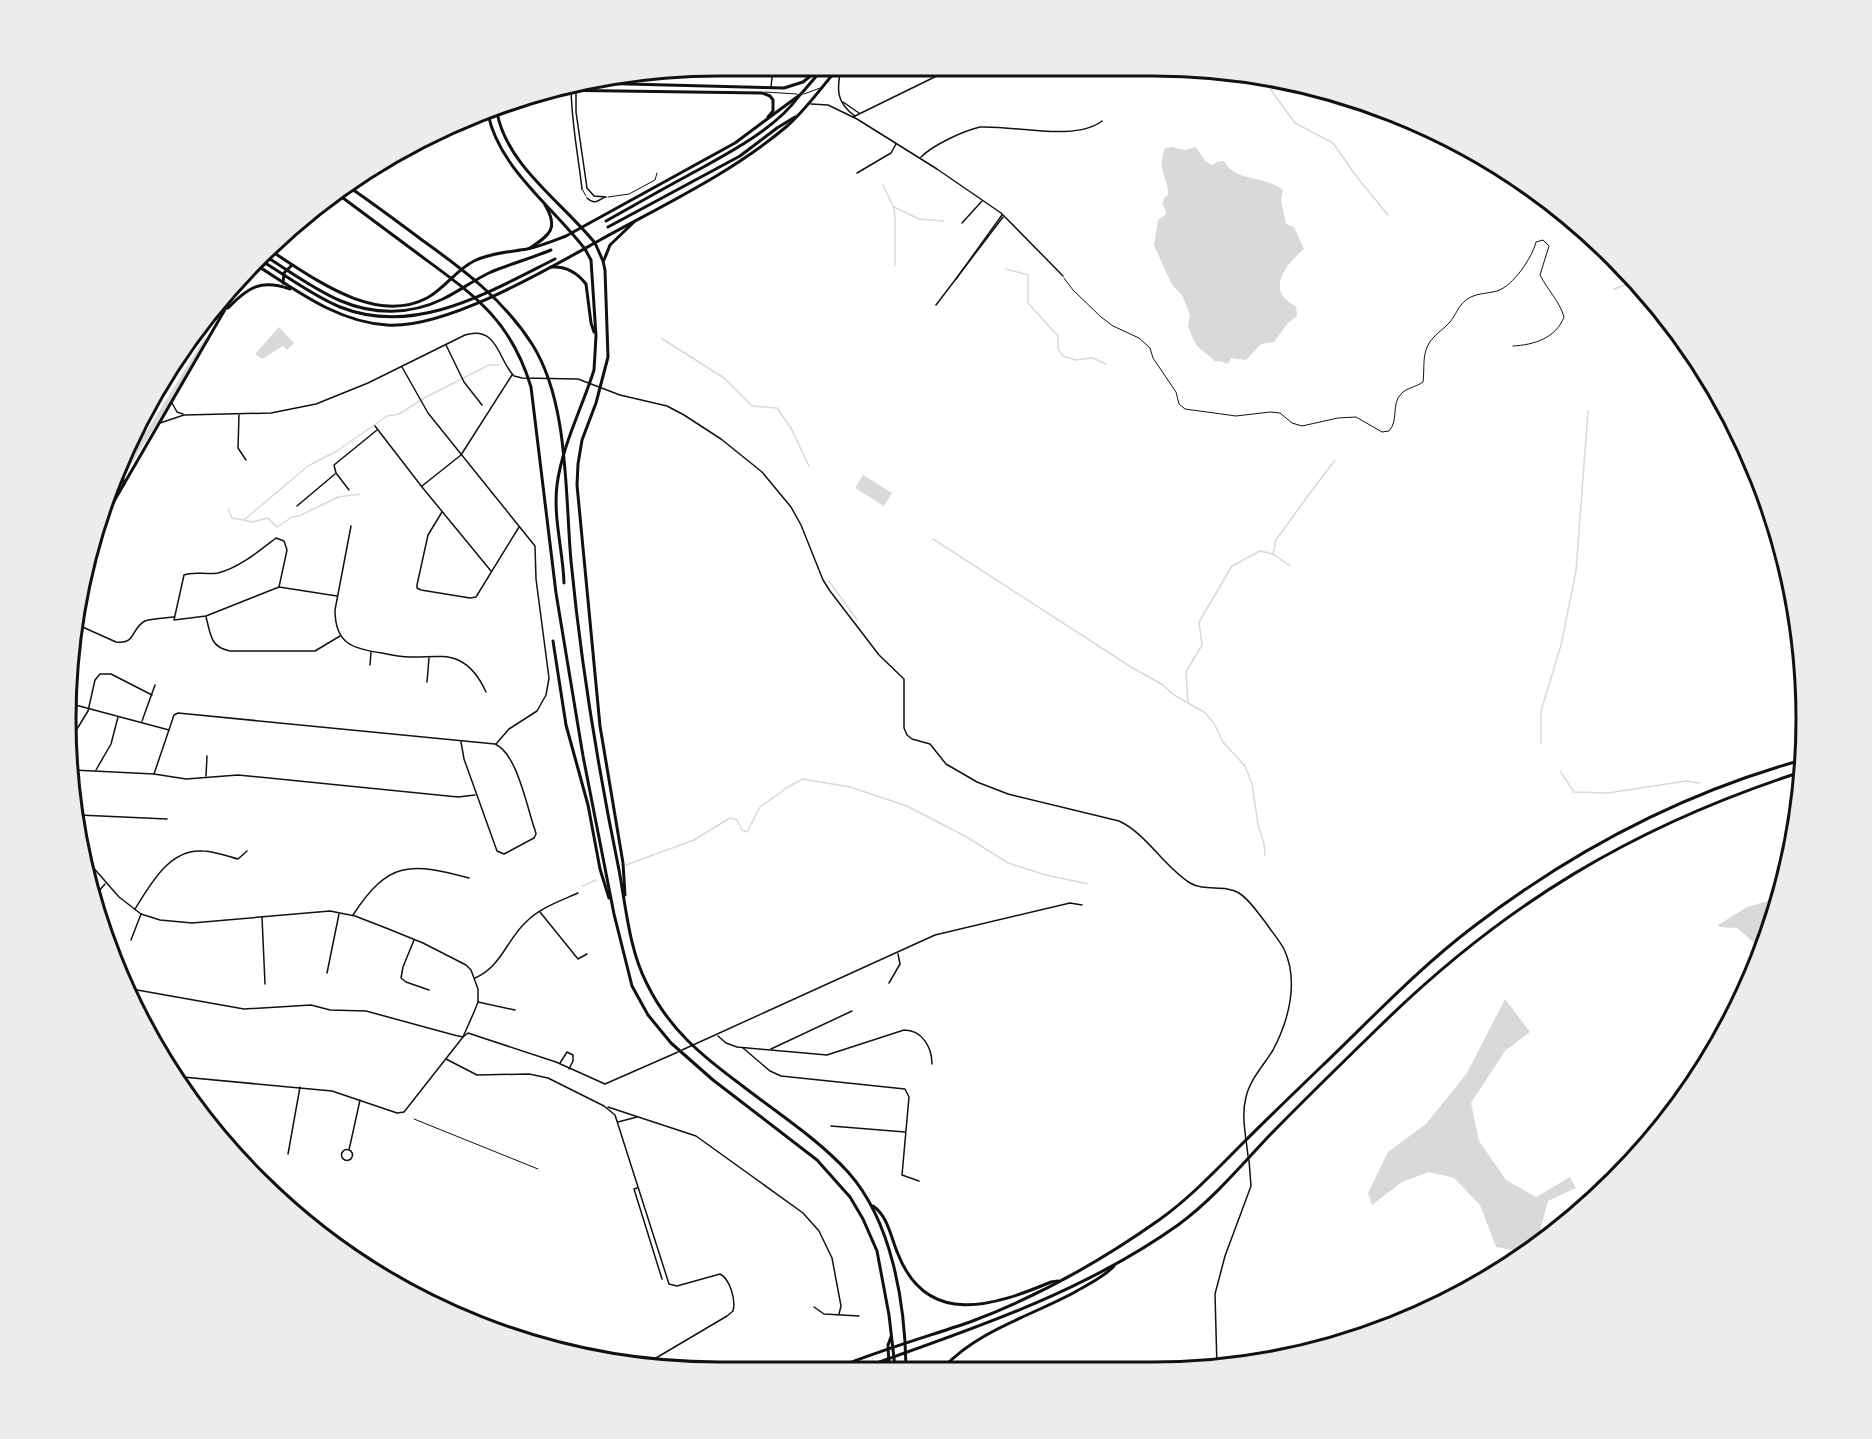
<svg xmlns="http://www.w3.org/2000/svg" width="1872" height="1439" font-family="Barlow,sans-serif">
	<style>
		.water { fill: #d9d9d9 }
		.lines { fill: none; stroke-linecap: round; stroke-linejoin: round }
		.stream { stroke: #d9d9d9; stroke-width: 1.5 }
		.canal { stroke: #d9d9d9; stroke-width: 4.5 }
		.service { stroke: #111; stroke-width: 1 }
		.pedestrian { stroke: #111; stroke-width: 1.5 }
		.minor { stroke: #111; stroke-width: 1.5 }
		.primary { stroke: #111; stroke-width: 3 }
		.trunk { stroke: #111; stroke-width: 3 }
		.motorway { stroke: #111; stroke-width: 3 }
		.rim { fill: none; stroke: #111; stroke-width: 3 }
	</style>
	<rect width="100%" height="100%" fill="#fff"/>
	<!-- water -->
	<g class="water">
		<path d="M1172,147L1185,150L1196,147L1205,161L1212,165L1217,162L1224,161C1236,183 1265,175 1283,190L1281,200L1286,224L1294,227L1304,249C1286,264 1264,292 1296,306L1297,316L1288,323L1274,342L1261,344L1246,360L1231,358L1228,364L1220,361H1215L1198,347L1193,339L1188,326L1190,315L1182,295L1173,286L1166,272L1154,245L1158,220L1166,214L1165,208L1162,204L1164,198L1168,195C1168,174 1156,171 1165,148Z"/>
		<polygon points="279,327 294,343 287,350 283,346 262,359 255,354"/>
		<polygon points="863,475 892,493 884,506 855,488"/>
		<polygon points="1778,898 1763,948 1761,949 1737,928 1719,927 1718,925 1747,907"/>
		<polygon points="1505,999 1530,1032 1505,1051 1471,1103 1479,1141 1506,1180 1536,1197 1570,1177 1576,1188 1548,1201 1539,1235 1541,1242 1528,1253 1496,1247 1480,1205 1454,1178 1429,1172 1402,1182 1372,1205 1368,1193 1388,1152 1426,1124 1467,1073"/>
	</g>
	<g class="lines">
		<!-- stream -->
		<g class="stream">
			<polyline points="1263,79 1295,123 1333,143 1356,176 1388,215"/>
			<polyline points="883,185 893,206 895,215 895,265"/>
			<polyline points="894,207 919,219 944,221"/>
			<polyline points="1006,269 1028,275 1028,303 1058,336 1058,349 1063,356 1076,360 1092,358 1106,364"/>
			<polyline points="1614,289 1636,281"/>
			<polyline points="661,338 724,378 752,406 777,408 791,428 809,466"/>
			<polyline points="1310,493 1335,460"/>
			<polyline points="228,509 232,518 244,520 308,466 337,451 387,416 399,414 426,397 489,365 499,365"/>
			<polyline points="244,520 252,522 268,518 277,527 292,517 299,516 338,497 360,494"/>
			<polyline points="933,539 1131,667 1163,685 1174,695 1204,712 1214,723 1223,742 1245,766 1252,784 1258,825 1264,843 1265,856"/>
			<polyline points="1273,554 1290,566"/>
			<polyline points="829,581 857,620"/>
			<polyline points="1188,703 1186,672 1202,645 1199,622 1232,566 1260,551 1273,554 1276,540 1310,493"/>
			<polyline points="1541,744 1541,711 1561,645 1576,571 1588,411"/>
			<polyline points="1560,771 1574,792 1608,793 1686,781 1700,783"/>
			<polyline points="626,865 694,840 730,818 737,820 742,830 747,832 760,807 788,787 803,779 850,787 907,806 965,836 1008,863 1046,875 1088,884"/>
			<polyline points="582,886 596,880"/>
		</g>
		<!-- canal -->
		<g class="canal">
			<polyline points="119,480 206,340"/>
			<polyline points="1785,843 1793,846"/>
		</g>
		<!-- service -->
		<g class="service">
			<polyline points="765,92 797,94"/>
			<polyline points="804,94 820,88"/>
			<polyline points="582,189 586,196"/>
			<polyline points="608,197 629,194 655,180 657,173"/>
			<path d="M1064,278L1073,290L1101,317L1113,326L1139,338L1150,348L1153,358L1176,392L1179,404L1185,409L1236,416L1270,412L1280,413L1292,423L1302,426L1338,418L1356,417L1382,432L1389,431C1399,420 1391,404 1401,394C1406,388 1416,387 1423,382C1425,366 1421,351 1433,338C1438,332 1445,328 1450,322C1456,315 1458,306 1466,300C1475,293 1486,294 1497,291C1513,286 1532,258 1536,242L1543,240L1549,246L1540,275C1547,289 1560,302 1564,317C1556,338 1534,345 1513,346"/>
			<polyline points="414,1119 538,1169"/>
		</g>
		<!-- pedestrian -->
		<g class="pedestrian">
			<polyline points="1013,225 1063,276"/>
			<polyline points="637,1188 634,1189 662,1279"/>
		</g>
		<!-- minor -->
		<g class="minor">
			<path d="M841,67C837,88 835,102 855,116"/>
			<polyline points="650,75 717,76 746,74 781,66"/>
			<polyline points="576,85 576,112 587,188 594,196 606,197"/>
			<path d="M571,86C571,120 578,154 582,189"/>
			<polyline points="771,87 773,68"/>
			<polyline points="843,102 859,113"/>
			<polyline points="811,104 828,105 857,119 937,169 1001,213 1013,225"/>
			<polyline points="853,117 955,67"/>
			<path d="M921,157C933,145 963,131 980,127C1013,125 1075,142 1102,121"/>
			<polyline points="857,173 891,153 896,144"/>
			<path d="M587,198C594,204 597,202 605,197"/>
			<polyline points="962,223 982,201"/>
			<polyline points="956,279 1002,215"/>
			<polyline points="936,305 1003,217"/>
			<polyline points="446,345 464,382 482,405"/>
			<polyline points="402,367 428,413 535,546 536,579 549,678 546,695 537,711 509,729 496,744"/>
			<polyline points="172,403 177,412 183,414"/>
			<polyline points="239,415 238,448 246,460"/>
			<path d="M160,423L184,415L271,413L316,404L368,383L465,335C498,325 498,360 514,376L522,378L578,379L620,395L667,406L684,415L721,439L762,472L791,507L801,525L823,580L830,591L879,655L904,679V728L907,735L912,739L930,744L946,764L977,782L1008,794L1119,821C1147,834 1163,866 1190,883C1205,892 1224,884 1239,893C1250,900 1258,913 1266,923C1272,932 1279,940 1284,949C1299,981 1289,1020 1273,1050C1264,1065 1250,1079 1246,1097C1241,1116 1246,1136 1248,1156"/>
			<polyline points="375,426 422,487 491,571"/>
			<polyline points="422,486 461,455 512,375"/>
			<polyline points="349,490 336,473 334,465 377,430"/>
			<polyline points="297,506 335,474"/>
			<polyline points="442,512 428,535 417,585 417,588 421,590 470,598 476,597 519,527"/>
			<path d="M351,526L335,610C335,644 353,649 382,653C391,655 401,657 410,657C426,658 445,653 460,661C472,667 481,681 486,692"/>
			<path d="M279,587L287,550L284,541L276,538C259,551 239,568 218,573C206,575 194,571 184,575L174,620L206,616L279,587L337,596"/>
			<path d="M206,617C211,635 210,647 230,651H315L340,636"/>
			<path d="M78,625L116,642C136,645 131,628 145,621C153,618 165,618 174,617"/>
			<polyline points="370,665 371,652"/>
			<polyline points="427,682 429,658"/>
			<polyline points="68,703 169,730"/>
			<polyline points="142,721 155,685"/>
			<polyline points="69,742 88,711 95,680 100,674 111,674 152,695"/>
			<polyline points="73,770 154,774 186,779 238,775 458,797 475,795"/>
			<polyline points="96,770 111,744 118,717"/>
			<path d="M154,774L174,715L178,713L495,744C517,753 527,808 535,830L536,834L534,838L504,854L497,851L464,759L461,742"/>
			<polyline points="206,776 207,756"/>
			<polyline points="79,815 167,819"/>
			<polyline points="84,857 119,897 141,914 160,920 192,923 330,911 355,916 386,928 423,943 466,965 471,970 478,989 478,1002 474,1012 463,1037 404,1112 397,1113 332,1091 172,1076"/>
			<polyline points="92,899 105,884"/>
			<path d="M135,909C150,885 169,849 202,851C214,851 227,856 238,859L247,851"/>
			<polyline points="540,912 578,959 587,954"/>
			<path d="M353,915C388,861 410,862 469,878"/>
			<polyline points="262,917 265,984"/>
			<polyline points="131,940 141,914"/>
			<polyline points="414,940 403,967 401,978 406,982 429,990"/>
			<polyline points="327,973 339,914"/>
			<path d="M475,978C500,968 507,940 525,923C539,908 560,901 578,893"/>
			<polyline points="889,983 900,964 898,954"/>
			<polyline points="126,988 244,1009 311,1005 330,1010 366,1011 454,1035 463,1037 468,1033 556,1062 605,1084 678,1052"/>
			<polyline points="478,1002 515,1010"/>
			<path d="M718,1036L726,1043L737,1047L827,1055L904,1030C922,1030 932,1047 932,1064"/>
			<polyline points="743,1048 770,1071 781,1076 905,1089 909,1097 902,1175 919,1181"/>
			<polyline points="771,1049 852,1011"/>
			<polyline points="682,1050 935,935 1070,903 1082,905"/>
			<path d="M446,1059L477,1075L529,1074L548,1078L604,1106L615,1115L669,1284L677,1286L720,1274C730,1279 736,1300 733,1311L727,1316L656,1358"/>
			<polyline points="560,1063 567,1052 573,1055 573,1061 569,1069"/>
			<polyline points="608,1107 696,1136 803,1213 819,1231 832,1258 841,1306 839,1314"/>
			<polyline points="618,1122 637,1117"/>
			<polyline points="831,1126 905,1132"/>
			<circle cx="347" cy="1155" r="5.5"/>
			<polyline points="349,1150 360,1100"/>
			<polyline points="288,1154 300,1087"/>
			<polyline points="400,1286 407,1290"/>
			<polyline points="814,1307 824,1314 859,1316"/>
			<polyline points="1217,1367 1215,1294 1225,1256 1251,1186 1249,1160"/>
		</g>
		<!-- primary -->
		<g class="primary">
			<path d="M497,112C506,165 563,203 595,243"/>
			<path d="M488,114C499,168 553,207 585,249"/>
			<path d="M606,221C633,206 659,191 687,176C723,156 775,130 799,96"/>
			<polyline points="608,227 740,156 777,128 795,117"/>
			<path d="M262,254C288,270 313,289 341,301C374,315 410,315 443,299C459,291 474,280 491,272C510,264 532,258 551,250"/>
			<path d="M257,258C284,274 311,295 340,307C415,337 489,292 555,259"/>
		</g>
		<!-- trunk -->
		<g class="trunk">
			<polyline points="589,83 784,88 803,82 823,66"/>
			<polyline points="547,90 762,93 770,96 773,100 773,111 768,117"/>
			<polyline points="497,113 498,110"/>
			<polyline points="487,115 489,118"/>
			<polyline points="274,244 276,253"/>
			<path d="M530,248C550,235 559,228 545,205"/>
			<path d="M268,249C311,276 374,326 427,298C445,288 456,270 474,261C490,253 510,252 527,249C541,246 553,241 566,236L735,143L801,94L825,66"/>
			<path d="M253,263C295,289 336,322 387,325C446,329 548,269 600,240C663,205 730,174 786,127C806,110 822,86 840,66"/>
			<polyline points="283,283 284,273 292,265"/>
			<path d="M228,308C248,287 261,279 290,289"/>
			<polyline points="135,439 197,336"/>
			<polyline points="119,476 123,479 124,484"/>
			<polyline points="95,534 249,268"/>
		</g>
		<!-- motorway -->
		<g class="motorway">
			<path d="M349,187C374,204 398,222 422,240C464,270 504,300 532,344C569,402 565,494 571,561C581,664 598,768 619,870C626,907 629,949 647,984C669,1029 701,1055 740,1084C776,1112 817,1138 848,1172C892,1221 905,1303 906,1367"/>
			<path d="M339,195C366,215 393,235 421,256C474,295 511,320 531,387L556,593L583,756L614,914L632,986L648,1015L671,1043L713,1080L817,1160L850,1197L863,1219L877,1251L889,1315L895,1367"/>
			<polyline points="595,243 603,261 605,270 608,357 596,403 582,440 578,464 577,485 600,726 623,863 625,895"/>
			<polyline points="604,260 610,245 634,222"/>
			<path d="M551,267C565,266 577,272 586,284L591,323L594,332"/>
			<path d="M564,583C563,550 553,518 557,485C562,446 582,408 594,370L596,336L591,260L585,249"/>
			<polyline points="553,641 566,725 588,805 600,869 609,898"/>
			<path d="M873,1206C888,1216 891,1238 898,1254C927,1328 994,1306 1051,1282L1058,1281"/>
			<path d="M839,1367C881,1350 926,1337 970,1322C1037,1297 1101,1261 1159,1220C1190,1198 1217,1169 1244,1142C1270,1116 1297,1090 1323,1065C1372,1018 1419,968 1473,927C1571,852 1683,793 1802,760"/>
			<path d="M865,1367C973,1329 1084,1292 1178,1225C1212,1200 1239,1168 1267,1138C1304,1100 1342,1063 1379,1027C1504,904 1634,826 1801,772"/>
			<polyline points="889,1367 888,1345 891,1337"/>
			<path d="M944,1367C979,1330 1031,1316 1075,1292C1088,1284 1103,1278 1114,1266"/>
		</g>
	</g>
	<!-- crop -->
	<path d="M0 0H1872V1439H0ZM719 76H1153A643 643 0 0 1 1796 719V719A643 643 0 0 1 1153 1362H719A643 643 0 0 1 76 719V719A643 643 0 0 1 719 76Z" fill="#ececec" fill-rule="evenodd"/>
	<path class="rim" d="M719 76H1153A643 643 0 0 1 1796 719V719A643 643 0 0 1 1153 1362H719A643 643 0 0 1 76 719V719A643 643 0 0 1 719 76Z"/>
</svg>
